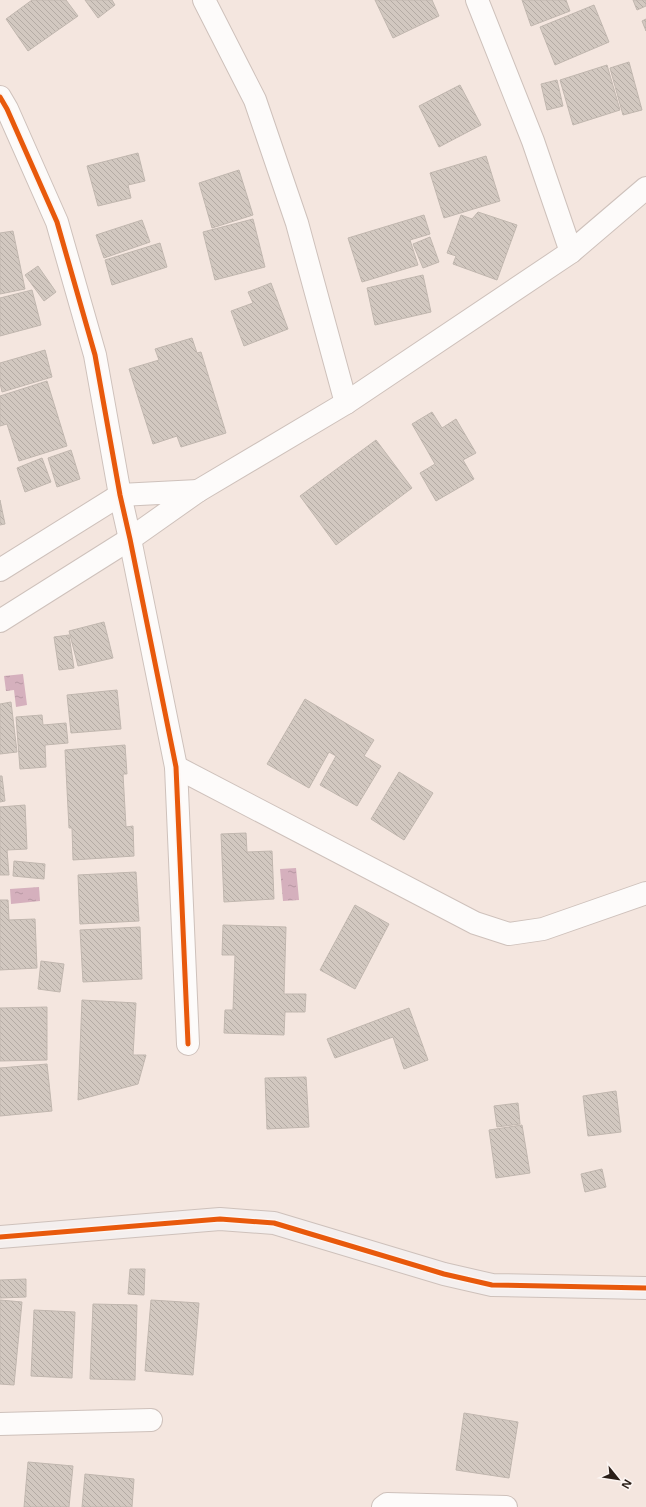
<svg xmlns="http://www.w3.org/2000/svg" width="646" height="1507" font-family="'Noto Sans',sans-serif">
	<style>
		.water { fill: url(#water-ripples) }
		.building { fill: url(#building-back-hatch); stroke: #c1b7af }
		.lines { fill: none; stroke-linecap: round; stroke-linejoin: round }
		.street-casing { stroke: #cec1bb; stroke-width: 24 }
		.secondary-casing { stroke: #cec1bb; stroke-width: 24 }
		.street { stroke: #fdfbfa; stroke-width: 22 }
		.secondary { stroke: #f4efee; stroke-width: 22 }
		.cycleway-casing { stroke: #fcf5f2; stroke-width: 8 }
		.cycleway { stroke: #e8590c; stroke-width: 5 }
	</style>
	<defs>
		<pattern id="water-ripples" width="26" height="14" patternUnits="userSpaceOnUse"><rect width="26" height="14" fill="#d5b0bd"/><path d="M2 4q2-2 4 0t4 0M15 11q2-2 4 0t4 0" fill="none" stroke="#b797a2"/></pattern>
		<pattern id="building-back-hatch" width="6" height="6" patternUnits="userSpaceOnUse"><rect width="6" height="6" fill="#d2c8c0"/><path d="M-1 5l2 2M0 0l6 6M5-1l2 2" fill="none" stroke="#b4aba4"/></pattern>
	</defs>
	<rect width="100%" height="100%" fill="#f4e6df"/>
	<!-- water -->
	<g class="water">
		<polygon points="23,674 27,705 16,707 14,690 6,691 4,676"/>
		<polygon points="296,868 299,900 283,901 280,869"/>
		<polygon points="39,887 40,901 11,904 10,889"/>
	</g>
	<!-- building -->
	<g class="building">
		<polygon points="32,0 66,0 78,16 28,51 6,19"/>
		<polygon points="85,0 112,0 115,5 98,18"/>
		<polygon points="375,0 432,0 439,16 393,38"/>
		<polygon points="522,0 566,0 570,11 531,26"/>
		<polygon points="633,0 646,0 646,6 637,10"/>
		<polygon points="594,5 609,42 555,65 540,27"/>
		<polygon points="646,19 646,31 642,21"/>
		<polygon points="629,62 642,110 623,115 610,68"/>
		<polygon points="607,65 620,110 573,125 560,80"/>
		<polygon points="557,80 563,106 547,110 541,84"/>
		<polygon points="460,85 481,125 439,147 419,106"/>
		<polygon points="138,153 145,181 128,185 131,198 98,206 87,166"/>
		<polygon points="486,156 500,201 444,218 430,173"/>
		<polygon points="239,170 253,215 212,228 199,183"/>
		<polygon points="478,212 517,225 497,280 453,264 456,256 447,253 461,215 472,219"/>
		<polygon points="424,215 430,234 410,240 418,265 362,282 348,238"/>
		<polygon points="253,219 265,267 215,280 203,232"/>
		<polygon points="142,220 150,242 104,258 96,235"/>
		<polygon points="13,231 25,289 0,294 0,233"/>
		<polygon points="430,237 439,262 423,268 413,244"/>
		<polygon points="160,243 167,267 112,285 105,260"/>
		<polygon points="38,266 56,292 44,301 25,275"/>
		<polygon points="423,275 431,312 375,325 367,288"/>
		<polygon points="271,283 288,329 244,346 231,311 253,303 248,292"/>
		<polygon points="32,290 41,325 0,336 0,298"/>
		<polygon points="192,338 197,353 201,352 226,433 181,447 177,436 153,444 129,369 159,360 155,349"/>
		<polygon points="45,350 52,377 2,392 0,383 0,363"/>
		<polygon points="47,381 67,446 19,461 7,424 0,426 0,396"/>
		<polygon points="432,412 442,428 456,419 476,453 463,460 474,479 436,501 420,473 435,464 412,424"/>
		<polygon points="376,440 412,488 336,545 300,496"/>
		<polygon points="71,450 80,479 57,487 48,458"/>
		<polygon points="42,458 51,482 25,492 17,468"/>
		<polygon points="0,500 5,524 0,525"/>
		<polygon points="104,622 113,658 78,666 69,631"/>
		<polygon points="69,635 74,668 59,670 54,637"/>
		<polygon points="117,690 121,729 71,733 67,695"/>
		<polygon points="305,699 374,740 364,756 381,766 357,806 320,785 336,756 329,752 309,788 267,764"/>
		<polygon points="11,702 17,752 0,754 0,704"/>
		<polygon points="42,715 43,725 66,723 68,743 45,745 46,767 20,769 16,717"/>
		<polygon points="125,745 127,774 123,774 126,827 133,826 134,856 73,860 72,828 69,828 65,750"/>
		<polygon points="399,772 433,793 404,840 371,819"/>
		<polygon points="0,776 2,776 5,801 0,802"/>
		<polygon points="25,805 27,849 7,850 9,875 0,875 0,807"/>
		<polygon points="246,833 247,852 272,851 274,899 224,902 221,834"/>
		<polygon points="14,861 45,864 44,879 13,876"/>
		<polygon points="136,872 139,921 80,924 78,875"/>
		<polygon points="0,900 8,900 9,920 35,919 37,968 0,970"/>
		<polygon points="355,905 389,924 355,989 320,970"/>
		<polygon points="223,925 286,927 284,994 306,994 305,1012 285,1012 284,1035 224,1033 225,1010 233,1010 235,955 222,955"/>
		<polygon points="140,927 142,979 83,982 80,930"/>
		<polygon points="41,961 64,964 60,992 38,989"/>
		<polygon points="82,1000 136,1003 133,1055 146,1055 138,1084 78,1100"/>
		<polygon points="47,1007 47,1060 0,1061 0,1008"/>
		<polygon points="409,1008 428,1060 404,1069 393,1037 335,1058 327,1039"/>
		<polygon points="47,1064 52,1111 0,1116 0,1068"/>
		<polygon points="306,1077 309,1127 267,1129 265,1078"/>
		<polygon points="616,1091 621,1132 588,1136 583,1096"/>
		<polygon points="518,1103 520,1124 497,1127 494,1106"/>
		<polygon points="522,1125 530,1173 496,1178 489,1130"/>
		<polygon points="602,1169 606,1187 585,1192 581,1174"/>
		<polygon points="130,1269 145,1269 144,1295 128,1294"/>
		<polygon points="26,1279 26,1297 0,1298 0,1280"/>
		<polygon points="0,1300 22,1302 14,1385 0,1384"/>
		<polygon points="151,1300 199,1303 193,1375 145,1371"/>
		<polygon points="93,1304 137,1305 135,1380 90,1379"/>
		<polygon points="34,1310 75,1312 72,1378 31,1376"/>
		<polygon points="464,1413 518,1422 509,1478 456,1470"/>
		<polygon points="28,1462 73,1466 69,1507 24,1507"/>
		<polygon points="85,1474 134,1479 132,1507 82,1507"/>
	</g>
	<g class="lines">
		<!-- street casing -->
		<g class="street-casing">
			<g id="street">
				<polyline points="204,0 255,100 297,223 346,403"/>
				<polyline points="477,0 533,141 571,252"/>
				<polyline points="0,97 7,109 57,222 95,355 120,495 130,539 176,767 188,1044"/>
				<polyline points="198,491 346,403 571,252 646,188"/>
				<polyline points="0,570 120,495 198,491 130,539 0,621"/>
				<polyline points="176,767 475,923 509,934 543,929 646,893"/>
				<polyline points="0,1424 151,1420"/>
				<polyline points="383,1507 387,1504 506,1507"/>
			</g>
		</g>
		<!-- secondary casing -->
		<g class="secondary-casing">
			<polyline id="secondary" points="0,1237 220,1219 274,1223 444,1274 492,1285 646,1288"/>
		</g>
		<!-- street -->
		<use href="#street" class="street"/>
		<!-- secondary -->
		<use href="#secondary" class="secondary"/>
		<!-- cycleway casing -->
		<g class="cycleway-casing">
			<g id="cycleway">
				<polyline points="0,97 7,109 57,222 95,355 120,495 130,539 176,767 188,1044"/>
				<polyline points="0,1237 220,1219 274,1223 444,1274 492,1285 646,1288"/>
			</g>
		</g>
		<!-- cycleway -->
		<use href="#cycleway" class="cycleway"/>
	</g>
	<!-- north arrow -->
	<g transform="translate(618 1479) rotate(120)" stroke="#fcf5f2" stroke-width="3" paint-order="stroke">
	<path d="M0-3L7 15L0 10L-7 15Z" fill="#2a1e18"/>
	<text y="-6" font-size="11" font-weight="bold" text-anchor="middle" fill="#2a1e18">N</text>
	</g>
</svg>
